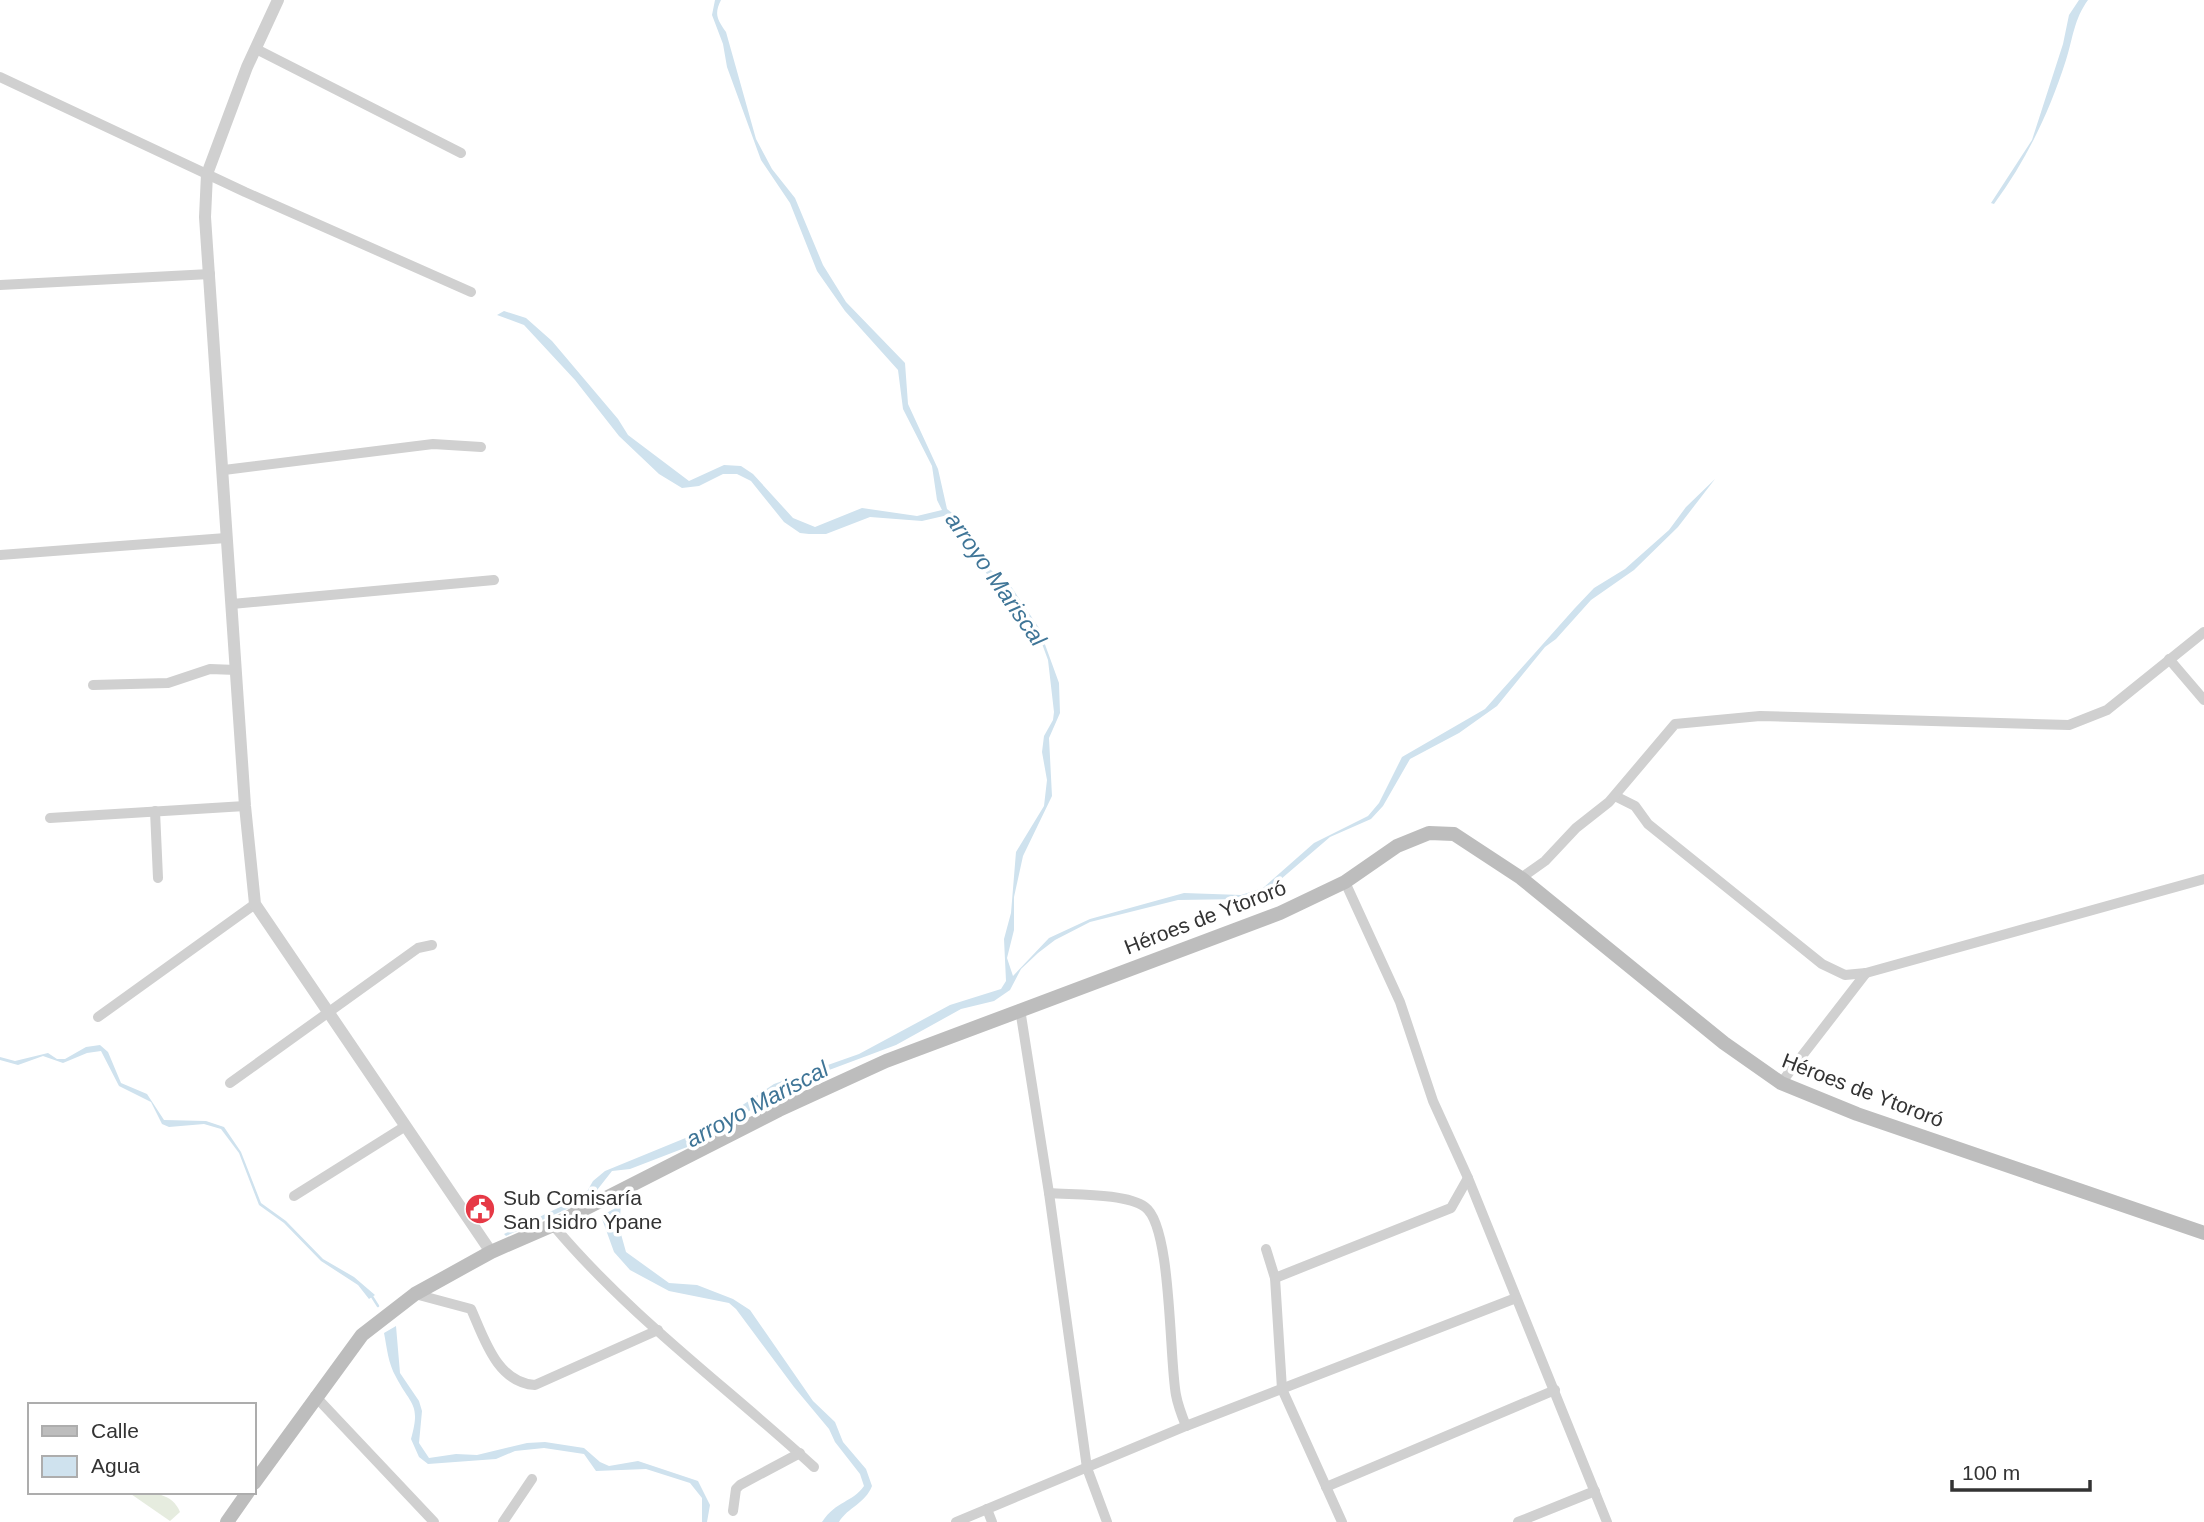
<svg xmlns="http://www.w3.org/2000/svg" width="2204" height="1522" font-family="Arial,sans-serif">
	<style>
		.green { fill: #e6ecdf }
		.water { fill: #cfe2ee }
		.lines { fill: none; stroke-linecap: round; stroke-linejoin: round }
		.stream { stroke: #cfe2ee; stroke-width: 2.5 }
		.minor { stroke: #d0d0d0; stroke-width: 10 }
		.tertiary { stroke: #d0d0d0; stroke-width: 12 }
		.secondary { stroke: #bdbdbd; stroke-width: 14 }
		.labels { text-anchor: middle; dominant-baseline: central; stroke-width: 7; stroke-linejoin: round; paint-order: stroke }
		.street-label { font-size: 21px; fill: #333; stroke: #fff }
		.poi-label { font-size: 21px; fill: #333; stroke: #fff; text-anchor: start }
		.water-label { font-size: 23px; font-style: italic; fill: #3f7597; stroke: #fff }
	</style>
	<rect width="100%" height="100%" fill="#fff"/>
	<!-- green -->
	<path class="green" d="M128,1492C147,1492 172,1491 180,1512L170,1521Z"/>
	<!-- water -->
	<g class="water">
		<path d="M715,0H721C714,14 717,19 726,32L756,139L772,169L795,198L823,265L846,302L905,363L908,404L938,469L947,509L961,520L982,563L1010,585L1039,628L1059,683L1060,713L1049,738L1052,796L1023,856L1014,897V930L1007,958L1013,976L1049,938L1090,919L1184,893L1241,895L1263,888L1314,843L1368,816L1379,803L1402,757L1485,709L1575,608L1594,588L1625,569L1669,530L1686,507L1715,479L1678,527L1634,570L1591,600L1556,639L1545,647L1497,706L1459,733L1410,759L1383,806L1371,819L1330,837L1266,892L1243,899L1178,900L1090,922L1055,940L1038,953L1021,969L1010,990L994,1001L961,1009L896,1045L797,1082L695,1144L630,1169L612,1171L590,1199L506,1236L504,1234L585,1195L593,1181L605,1171L705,1130L774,1084L859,1054L950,1005L1001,989L1006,981L1004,939L1011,913L1016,852L1044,806L1047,780L1042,752L1044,736L1053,720L1054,712L1048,660L1041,641L1007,592L989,577L960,535L948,527V515L922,521L870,517L826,534H809L800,533L784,522L751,481L737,474H723L699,486L682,488L659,474L619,436L575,380L524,325L497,315L504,311L526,318L552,341L618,419L628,435L689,481L724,465L741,466L753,474L793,518L815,527L862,508L917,516L942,510L937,500L932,466L903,409L898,370L845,311L817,271L790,203L761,160L727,67L723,44L712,15Z"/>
		<path d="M2079,0H2088C2074,19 2073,38 2066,60C2049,113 2027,159 1994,204L1991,203L2032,140L2063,44L2069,15Z"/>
		<polygon points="100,1045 108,1052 121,1083 147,1094 164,1120 206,1121 224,1127 241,1152 261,1203 286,1221 323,1259 354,1277 375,1295 369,1299 358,1285 321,1261 284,1223 259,1205 239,1153 221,1129 204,1124 169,1127 162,1124 151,1102 119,1086 101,1051 87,1053 63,1063 43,1056 18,1065 0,1060 0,1057 15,1061 48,1053 57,1059 65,1059 86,1047"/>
		<path d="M621,1205L619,1227L626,1252L669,1283L697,1285L733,1299L750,1310L813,1401L835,1422L843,1442L866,1469L872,1486C865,1504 848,1507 839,1522H822C837,1500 852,1503 864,1486L860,1474L835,1442L829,1429L794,1387L736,1309L729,1303L669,1291L630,1270L614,1252L601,1216Z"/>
		<path d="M396,1326L400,1373L419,1401L422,1411L419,1443L429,1458L456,1454L477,1455L527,1443L545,1442L584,1448L600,1462L609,1466L638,1461L698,1481L710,1505L707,1522H702V1498L690,1483L646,1469L596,1471L584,1454L544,1448L515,1451L496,1459L428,1464L419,1457L411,1439C421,1403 411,1406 396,1377C388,1363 387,1348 384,1333Z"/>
	</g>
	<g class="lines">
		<!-- stream -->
		<polyline class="stream" points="371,1295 378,1306"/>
		<!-- minor -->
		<g class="minor">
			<polyline points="256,49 461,153"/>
			<polyline points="0,77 245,192 471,292"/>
			<polyline points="0,285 210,274"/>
			<polyline points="224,470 433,444 481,447"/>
			<polyline points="0,555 226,538"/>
			<polyline points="232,604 494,580"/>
			<polyline points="2169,659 2204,700"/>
			<polyline points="93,685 168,683 210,669 236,670"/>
			<polyline points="1615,796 1635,806 1648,824 1822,964 1845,975 1866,973 2204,879"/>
			<polyline points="155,811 158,878"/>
			<polyline points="50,818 245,806"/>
			<polyline points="1521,878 1545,861 1576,828 1609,802 1675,724 1760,716 2069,725 2107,710 2204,632"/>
			<polyline points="1345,882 1400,1002 1433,1101 1468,1178 1607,1522"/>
			<polyline points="1020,1009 1049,1193 1087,1468 1107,1522"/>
			<polyline points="98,1017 255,904"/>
			<polyline points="230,1083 418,948 432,945"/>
			<polyline points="1781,1083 1866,973"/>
			<path d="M1049,1193C1073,1195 1126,1193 1145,1207C1172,1226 1169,1358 1176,1395C1178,1406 1182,1416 1186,1426"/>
			<polyline points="294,1196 404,1127"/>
			<path d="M553,1225C629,1316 727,1387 814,1467"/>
			<polyline points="1266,1249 1275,1278 1282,1389 1342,1522"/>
			<polyline points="1275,1278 1451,1208 1468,1178"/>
			<path d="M415,1294L471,1309C484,1338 497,1383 535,1385L658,1330"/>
			<polyline points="315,1396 434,1522"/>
			<polyline points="1326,1487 1555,1390"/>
			<polyline points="987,1509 992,1522"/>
			<polyline points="733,1511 736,1489 740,1485 800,1453"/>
			<polyline points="503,1522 532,1479"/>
			<polyline points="956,1522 1186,1426 1516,1298"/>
			<polyline points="1518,1522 1595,1491"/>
		</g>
		<!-- tertiary -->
		<polyline class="tertiary" points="278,0 247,67 207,174 205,217 245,806 255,904 491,1252"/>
		<!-- secondary -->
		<g class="secondary">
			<polyline points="254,1483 362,1335 415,1294 491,1252 553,1225 779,1110 886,1061 1280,913 1345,882 1397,846 1429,833 1454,834 1521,878 1724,1043 1781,1083 1857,1114 2204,1233"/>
			<polyline points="227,1522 248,1492"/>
		</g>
	</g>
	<!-- icons -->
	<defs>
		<g id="civic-disc" transform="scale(1.575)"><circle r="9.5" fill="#e63946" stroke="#fff"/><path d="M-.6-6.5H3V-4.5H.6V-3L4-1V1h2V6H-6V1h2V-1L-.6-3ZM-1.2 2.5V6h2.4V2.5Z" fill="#fff"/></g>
	</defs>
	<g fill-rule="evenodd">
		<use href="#civic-disc" x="480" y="1209"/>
	</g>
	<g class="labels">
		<!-- street labels -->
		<g class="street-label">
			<text transform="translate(1205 917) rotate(-21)">Héroes de Ytororó</text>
			<text transform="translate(1863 1090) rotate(21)">Héroes de Ytororó</text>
		</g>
		<!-- poi labels -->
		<g class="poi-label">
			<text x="503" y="1197">Sub Comisaría<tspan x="503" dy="24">San Isidro Ypane</tspan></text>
		</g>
		<!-- water labels -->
		<g class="water-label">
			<text transform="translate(996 579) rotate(55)">arroyo Mariscal</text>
			<text transform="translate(757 1104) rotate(-28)">arroyo Mariscal</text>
		</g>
	</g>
	<!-- legend -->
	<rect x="28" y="1403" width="228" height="91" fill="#ffffff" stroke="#adadad" stroke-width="2"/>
	<rect x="42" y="1426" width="35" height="10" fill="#bdbdbd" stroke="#adadad" stroke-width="2"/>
	<text x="91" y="1438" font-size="21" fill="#333333">Calle</text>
	<rect x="42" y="1456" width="35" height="21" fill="#cfe2ee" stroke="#adadad" stroke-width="2"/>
	<text x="91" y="1473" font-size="21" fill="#333333">Agua</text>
	<!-- scale -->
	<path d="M1952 1480v10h138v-10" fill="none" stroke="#333333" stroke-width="3.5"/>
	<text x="1962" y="1480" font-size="21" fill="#333333" stroke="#ffffff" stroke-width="5" paint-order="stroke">100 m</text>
</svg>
